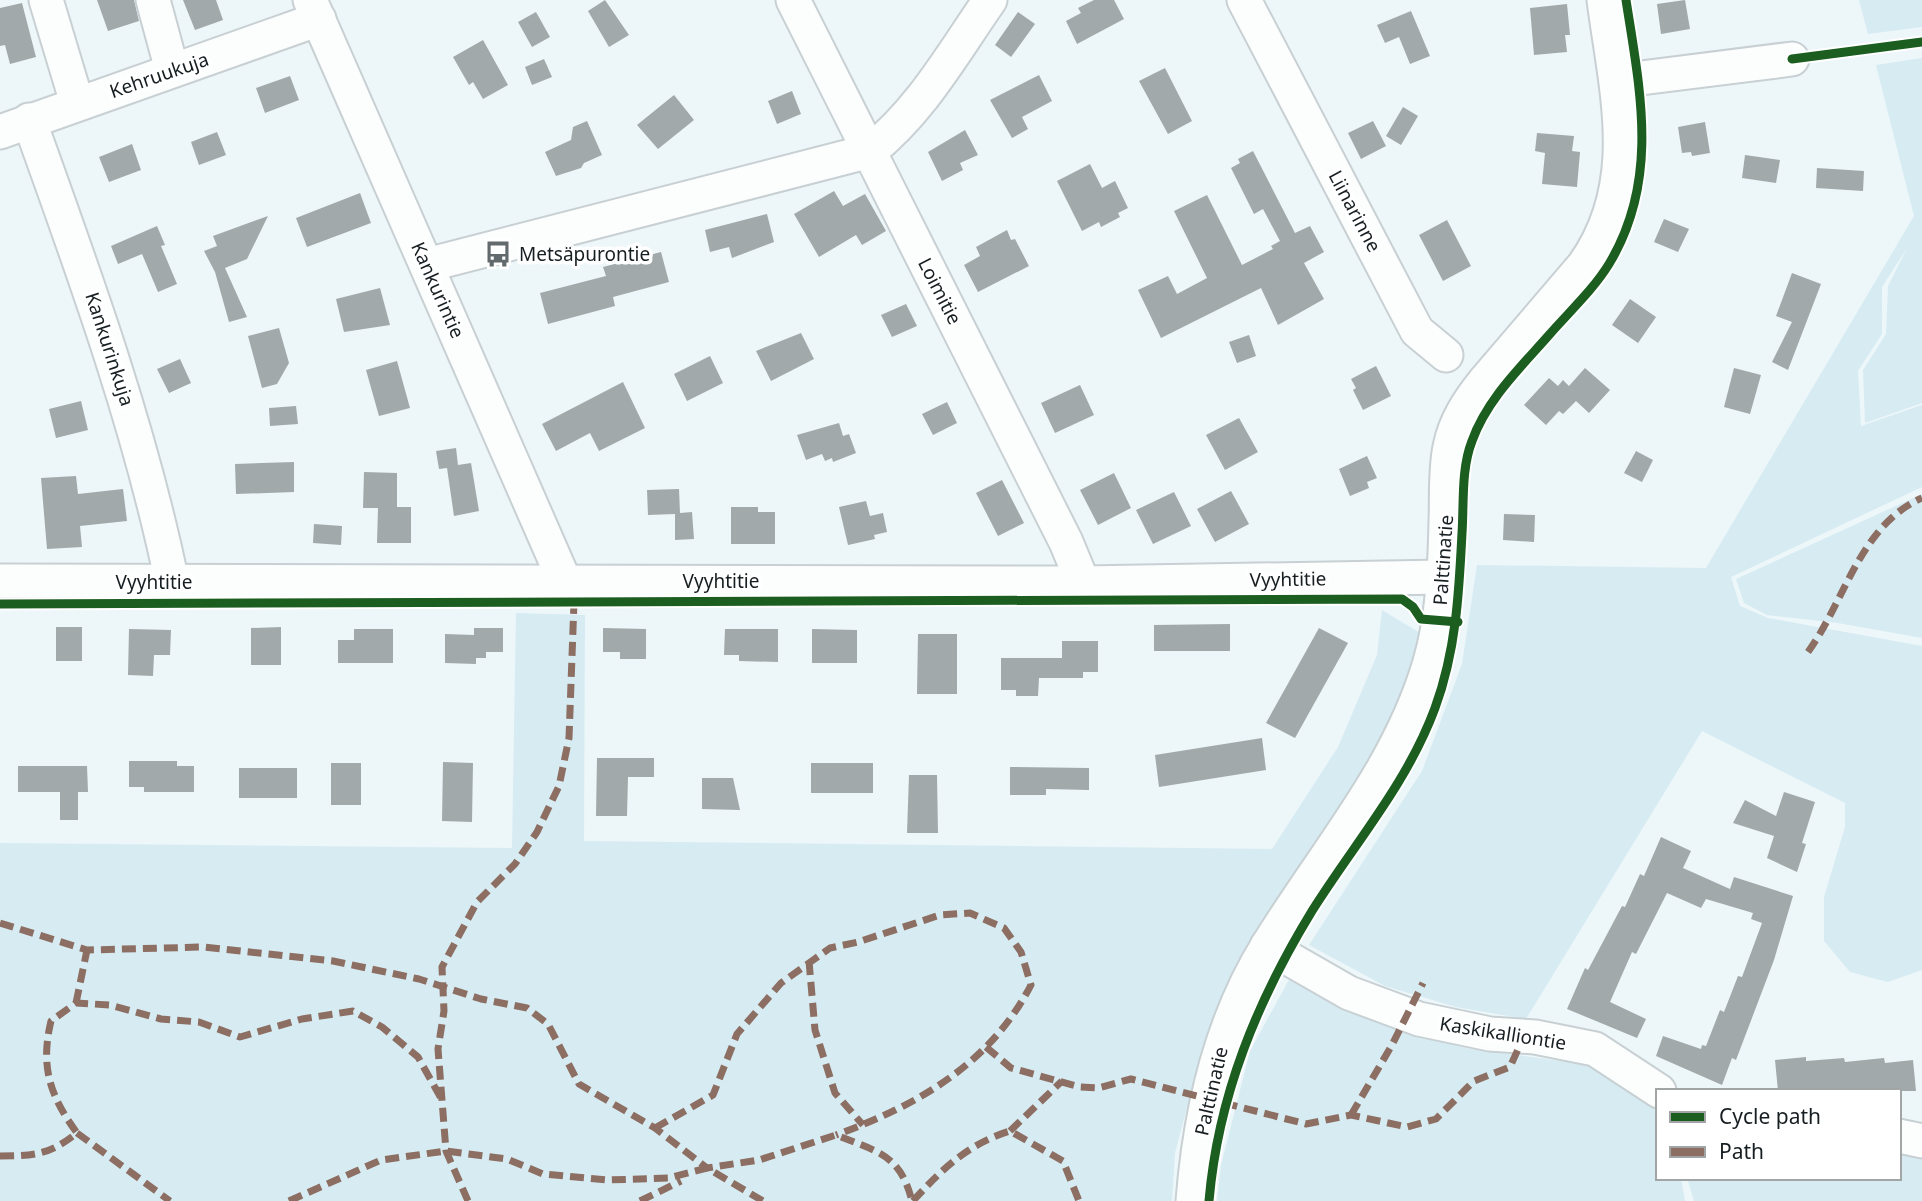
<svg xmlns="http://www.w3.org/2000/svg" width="1922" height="1201" font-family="'Noto Sans',sans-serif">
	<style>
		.green { fill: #d6ecf2 }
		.building { fill: #a2a9ab }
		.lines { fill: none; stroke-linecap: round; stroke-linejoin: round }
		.minor-casing { stroke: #c8d0d3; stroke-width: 37 }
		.minor { stroke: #fcfefe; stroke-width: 33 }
		.quiet { stroke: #8d6e63; stroke-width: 7; stroke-dasharray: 14 7; stroke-linecap: butt }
		.cycleway-casing { stroke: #fff; stroke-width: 13 }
		.cycleway { stroke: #1b5e20; stroke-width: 9 }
		.labels { text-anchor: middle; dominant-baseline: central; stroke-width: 7; stroke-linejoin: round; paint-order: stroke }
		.street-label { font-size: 19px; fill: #171e21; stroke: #fff }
		.poi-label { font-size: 19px; fill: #171e21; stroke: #fff; text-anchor: start }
	</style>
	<rect width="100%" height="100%" fill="#edf6f9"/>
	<!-- green -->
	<g class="green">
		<polygon points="1859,0 1922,0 1922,27 1868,34"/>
		<polygon points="1922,58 1922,403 1865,423 1863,370 1886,334 1888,286 1907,248 1882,287 1882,334 1858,371 1861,426 1922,405 1922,487 1731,577 1740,606 1768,618 1922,646 1922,970 1888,982 1850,972 1824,941 1824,897 1845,827 1845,803 1702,731 1526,1019 1456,1007 1385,986 1309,945 1422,771 1462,664 1477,565 1706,568 1914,216 1876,65"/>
		<polygon points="1922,494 1922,638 1838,623 1767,615 1744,603 1736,579"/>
		<polygon points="1382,610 1420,633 1408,698 1234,983 1195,1077 1175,1153 1172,1201 0,1201 0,843 512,848 516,613 585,615 584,841 1272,849 1338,747 1377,655"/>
		<polygon points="1291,976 1389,1024 1465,1048 1589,1065 1658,1106 1658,1178 1681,1178 1685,1201 1217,1201 1221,1165 1250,1051"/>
		<polygon points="1899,1150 1922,1153 1922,1201 1694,1201 1687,1178 1899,1178"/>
	</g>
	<!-- building -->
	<g class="building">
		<polygon points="97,0 134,0 139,21 108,31"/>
		<polygon points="183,0 216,0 223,20 195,30"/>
		<polygon points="605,0 629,35 609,47 588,11"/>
		<polygon points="1094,0 1114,0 1124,19 1077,44 1066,21 1081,13 1078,8"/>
		<polygon points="1685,0 1690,29 1661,34 1657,4"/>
		<polygon points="22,3 36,57 10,64 5,45 0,46 0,8"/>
		<polygon points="1567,4 1570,35 1565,35 1567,52 1534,55 1530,8"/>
		<polygon points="1411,11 1430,56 1410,64 1399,37 1385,43 1377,25"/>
		<polygon points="536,12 550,37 532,47 518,22"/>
		<polygon points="1018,12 1035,24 1011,57 995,45"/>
		<polygon points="483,40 508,85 483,99 473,82 469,85 453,57"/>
		<polygon points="544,59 552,77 532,85 525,67"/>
		<polygon points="1165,68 1192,121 1168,134 1139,81"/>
		<polygon points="1039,75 1052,101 1022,117 1028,129 1012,138 990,100"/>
		<polygon points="290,76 299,100 265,113 256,88"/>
		<polygon points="792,91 801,114 777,124 768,101"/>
		<polygon points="674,95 694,120 658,149 637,125"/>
		<polygon points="1403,107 1418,116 1401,145 1386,136"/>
		<polygon points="587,121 602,155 584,163 581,168 556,176 545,152 571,140 573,127"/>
		<polygon points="1373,121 1386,146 1361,159 1348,133"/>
		<polygon points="1705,122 1710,153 1692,156 1691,152 1682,153 1678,127"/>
		<polygon points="965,130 978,155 960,163 963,170 942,181 928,152"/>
		<polygon points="217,132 226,155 199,165 191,142"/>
		<polygon points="1537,133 1574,136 1572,151 1580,152 1577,187 1542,184 1545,153 1535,151"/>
		<polygon points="132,144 141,170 109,182 99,157"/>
		<polygon points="1253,151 1295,233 1310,226 1324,252 1304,263 1324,299 1278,325 1261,288 1161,338 1138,290 1168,276 1177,294 1207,278 1174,211 1207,195 1242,265 1273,249 1271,246 1280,241 1263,209 1254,214 1231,168 1240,163 1238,159"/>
		<polygon points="1745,155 1780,160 1776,183 1742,178"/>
		<polygon points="1090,164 1102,188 1115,181 1128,208 1118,213 1120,217 1101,227 1099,222 1082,231 1057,181"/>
		<polygon points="1817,168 1864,171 1863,191 1816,188"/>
		<polygon points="834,191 843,206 865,194 886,231 862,245 856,235 819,257 794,214"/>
		<polygon points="360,193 371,223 307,247 296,218"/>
		<polygon points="767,214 774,242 732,258 729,247 710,252 705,230"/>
		<polygon points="268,216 247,259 225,268 247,317 229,322 215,272 204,251 217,246 213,236"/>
		<polygon points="1664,219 1689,229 1678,252 1654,242"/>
		<polygon points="1447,220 1471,266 1443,281 1419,235"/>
		<polygon points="157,226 165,245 161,246 177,284 158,292 142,254 118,264 111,246"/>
		<polygon points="1007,230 1011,240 1015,239 1029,266 978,292 964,265 980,256 976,247"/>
		<polygon points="661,252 669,282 613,297 615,306 548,324 540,293 606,276 603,267"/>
		<polygon points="1792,273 1821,284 1788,370 1772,362 1792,322 1776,316"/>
		<polygon points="380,288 390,325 344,332 336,299"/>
		<polygon points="1630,299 1656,317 1638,343 1612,325"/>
		<polygon points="906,304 917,326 892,337 881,315"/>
		<polygon points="279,328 289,363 277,384 262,388 248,336"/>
		<polygon points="801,333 814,359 771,381 756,351"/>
		<polygon points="1249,335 1256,356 1237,363 1229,342"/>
		<polygon points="710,356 723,383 687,401 674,374"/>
		<polygon points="180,359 191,383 169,393 157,369"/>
		<polygon points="397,361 410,408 379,416 366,370"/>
		<polygon points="1376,366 1391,396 1363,410 1353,390 1356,388 1351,379"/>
		<polygon points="1585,368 1610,390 1589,413 1576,401 1563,414 1559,411 1546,425 1524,405 1549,378 1558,386 1563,380 1569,386"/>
		<polygon points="1734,368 1761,375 1750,414 1724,407"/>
		<polygon points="623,382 645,428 599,451 590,433 556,451 542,424"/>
		<polygon points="1080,385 1094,415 1055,433 1041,403"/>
		<polygon points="81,401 88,430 56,438 49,409"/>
		<polygon points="947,402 957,423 933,435 922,414"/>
		<polygon points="296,406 298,424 270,426 269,408"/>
		<polygon points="1239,418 1258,452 1225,470 1206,435"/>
		<polygon points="839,423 843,436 849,434 856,453 833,462 832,458 825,461 822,454 806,460 797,435"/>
		<polygon points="456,448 458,465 471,463 479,511 454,516 447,468 439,469 436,451"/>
		<polygon points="1636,451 1653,460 1642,482 1624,473"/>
		<polygon points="1367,456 1377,478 1367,482 1369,488 1350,496 1339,469"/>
		<polygon points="294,462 294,492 236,494 235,464"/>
		<polygon points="364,472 397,473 397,507 411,507 411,543 377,543 378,508 363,508"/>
		<polygon points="1114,473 1131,508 1098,525 1080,490"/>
		<polygon points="76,476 78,494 123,489 127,521 80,526 82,547 47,549 41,478"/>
		<polygon points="1002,480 1024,523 998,536 976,493"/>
		<polygon points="679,489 680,513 692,512 694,539 675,540 675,514 648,515 647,490"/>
		<polygon points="1231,491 1249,524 1215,542 1197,509"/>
		<polygon points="1174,492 1191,526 1153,544 1136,510"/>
		<polygon points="866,501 870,516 883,513 887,532 874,535 875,539 848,545 839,507"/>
		<polygon points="731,507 758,507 758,512 775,512 775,544 731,544"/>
		<polygon points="1504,514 1535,515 1534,542 1503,540"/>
		<polygon points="314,524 342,526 341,545 313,543"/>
		<polygon points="1230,624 1230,651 1154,651 1154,625"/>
		<rect x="56" y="627" width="26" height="34"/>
		<polygon points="281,627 281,665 251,665 251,628"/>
		<polygon points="474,628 503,628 503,652 486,652 486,658 476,658 476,664 445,663 445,634 474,635"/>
		<polygon points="603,628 646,629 646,659 620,659 620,652 603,652"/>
		<polygon points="1319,628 1348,643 1295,738 1266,723"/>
		<polygon points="129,629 171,630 170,655 154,655 153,676 128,675"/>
		<polygon points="354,629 393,629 393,663 338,663 338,640 354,640"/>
		<polygon points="725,629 778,629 778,662 739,661 739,655 724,655"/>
		<polygon points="812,629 857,630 857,663 812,663"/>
		<polygon points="918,634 957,634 957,694 917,694"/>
		<polygon points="1062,641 1098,641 1098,672 1083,672 1083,678 1039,678 1038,696 1016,696 1016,690 1001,690 1001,658 1062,658"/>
		<polygon points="1262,738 1266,770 1159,787 1155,755"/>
		<polygon points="597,758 654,758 654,777 628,777 627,816 596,816"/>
		<polygon points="129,761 177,761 177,766 194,766 194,792 144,792 144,787 129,787"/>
		<polygon points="443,762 473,763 472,822 442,821"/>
		<rect x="331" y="763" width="30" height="42"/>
		<rect x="811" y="763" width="62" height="30"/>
		<polygon points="18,766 87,766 88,792 78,792 78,820 60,820 60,792 18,792"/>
		<polygon points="1010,767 1089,768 1089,790 1046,789 1046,795 1010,795"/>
		<rect x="239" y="768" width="58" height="30"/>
		<polygon points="909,775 937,775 938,833 907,833"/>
		<polygon points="702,778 733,778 740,810 702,809"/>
		<polygon points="1784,792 1815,802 1802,843 1806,844 1797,872 1767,858 1774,836 1733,823 1745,800 1776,816"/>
		<polygon points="1661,837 1691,851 1683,868 1730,889 1734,877 1793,896 1774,960 1736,1060 1732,1058 1722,1085 1656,1056 1663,1036 1701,1049 1702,1045 1706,1046 1720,1010 1724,1012 1738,976 1742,977 1762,923 1751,919 1753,913 1706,899 1701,908 1667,893 1636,954 1632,952 1610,1002 1646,1019 1637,1038 1567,1009 1585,968 1588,970 1622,906 1625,907 1640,874 1644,876"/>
		<polygon points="1806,1057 1806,1061 1844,1058 1845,1062 1884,1058 1885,1063 1913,1060 1916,1091 1778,1091 1775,1060"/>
	</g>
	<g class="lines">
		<!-- minor casing -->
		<g class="minor-casing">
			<g id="minor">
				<polyline points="46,0 77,103"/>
				<polyline points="153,0 172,70"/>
				<polyline points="310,0 564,580"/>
				<polyline points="793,0 1066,542 1083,583"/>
				<polyline points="1244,0 1417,331 1446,355"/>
				<polyline points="1617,81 1792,59"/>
				<path d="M29,120C84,273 139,423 172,582"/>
				<polyline points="0,132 319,19"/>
				<path d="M427,265L870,151C921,111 953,53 990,0"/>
				<polyline points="0,581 1083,583 1443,577"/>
				<polyline points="1267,946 1349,993 1419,1019 1490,1034 1535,1037 1595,1049 1659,1091"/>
				<polyline points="1899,1136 1922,1141"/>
				<path d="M1193,1201C1200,1111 1220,1022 1268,945C1325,852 1399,769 1430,662C1443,618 1445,567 1446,521C1447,497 1445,471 1450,447C1455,422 1468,402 1484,382L1584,265C1642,183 1616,92 1604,0"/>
			</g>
		</g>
		<!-- minor -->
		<use href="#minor" class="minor"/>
		<!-- quiet -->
		<g class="quiet">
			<path d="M1808,652C1845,601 1860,525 1922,498"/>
			<path d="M0,923L87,950L203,947L333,961L419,979L481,999L527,1008L548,1024L579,1084L655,1128L707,1168L759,1160L836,1135C878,1152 900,1154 912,1201"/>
			<polyline points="809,961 815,1030 835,1093 863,1125"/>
			<polyline points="76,1003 87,950"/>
			<polyline points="986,1047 1011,1068 1080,1087 1098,1088 1131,1079 1306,1124 1351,1115 1407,1127 1436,1119 1474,1081 1510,1067 1524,1036"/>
			<polyline points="1351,1115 1392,1045 1423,983"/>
			<path d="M655,1128L713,1095L737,1034L781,983L830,948L858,942L940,915L970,913L1004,928L1021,952L1031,985C990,1064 918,1105 836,1135"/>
			<polyline points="1010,1131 1062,1081"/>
			<polyline points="77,1133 170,1201"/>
			<path d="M0,1156C34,1156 49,1155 77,1133C50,1096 40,1067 51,1021L76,1003L110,1005L161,1019L199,1022L240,1037L302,1019L353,1011L382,1027L418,1057L442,1100"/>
			<polyline points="289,1201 381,1160 446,1151 507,1159 543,1174 608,1180 668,1178 707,1168 763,1201"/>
			<polyline points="468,1201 446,1151 438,1049 444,1011 442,967 477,902 515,864 537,832 559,786 569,738 574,602"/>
			<polyline points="640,1201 681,1181"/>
			<path d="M913,1201C942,1169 968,1144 1010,1131L1063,1161L1079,1201"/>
		</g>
		<!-- cycleway casing -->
		<g class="cycleway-casing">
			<g id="cycleway">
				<polyline points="1792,59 1922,42"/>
				<polyline points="0,604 1402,599 1413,607 1421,619 1458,622"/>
				<path d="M1209,1201C1218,1096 1257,1001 1312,911C1354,844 1407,784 1435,708C1456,651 1459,593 1462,533C1464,503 1461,469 1472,441C1487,399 1521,367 1549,335C1569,312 1593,290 1609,264C1660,180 1640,90 1626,0"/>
			</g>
		</g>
		<!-- cycleway -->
		<use href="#cycleway" class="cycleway"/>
	</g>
	<!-- icons -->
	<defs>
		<g id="bus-bare" transform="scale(2.1)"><path d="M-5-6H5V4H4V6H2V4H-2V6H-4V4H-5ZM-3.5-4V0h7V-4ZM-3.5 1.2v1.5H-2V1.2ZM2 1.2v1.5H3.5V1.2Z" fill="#626a6d" stroke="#fff" stroke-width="2.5" paint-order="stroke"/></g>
	</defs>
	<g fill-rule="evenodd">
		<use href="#bus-bare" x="498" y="254"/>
	</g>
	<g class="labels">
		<!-- street labels -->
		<g class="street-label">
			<text transform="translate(159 75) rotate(-19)">Kehruukuja</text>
			<text transform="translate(1355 211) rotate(62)">Liinarinne</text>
			<text transform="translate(438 290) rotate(66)">Kankurintie</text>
			<text transform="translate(940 291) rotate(63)">Loimitie</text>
			<text transform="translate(110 349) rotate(72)">Kankurinkuja</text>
			<text transform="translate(1443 560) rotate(-86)">Palttinatie</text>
			<text transform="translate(1288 579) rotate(-1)">Vyyhtitie</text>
			<text x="721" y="581">Vyyhtitie</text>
			<text x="154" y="582">Vyyhtitie</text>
			<text transform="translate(1503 1033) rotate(9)">Kaskikalliontie</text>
			<text transform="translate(1211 1091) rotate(-77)">Palttinatie</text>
		</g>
		<!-- poi labels -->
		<g class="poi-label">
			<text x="519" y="254">Metsäpurontie</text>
		</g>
	</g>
	<!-- legend -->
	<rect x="1656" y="1089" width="245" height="91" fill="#ffffff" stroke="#a2a5a6" stroke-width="2"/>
	<rect x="1670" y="1112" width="35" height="10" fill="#1b5e20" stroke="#a2a5a6" stroke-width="2"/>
	<text x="1719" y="1124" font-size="21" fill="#171e21">Cycle path</text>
	<rect x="1670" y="1147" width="35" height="10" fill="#8d6e63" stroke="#a2a5a6" stroke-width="2"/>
	<text x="1719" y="1159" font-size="21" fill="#171e21">Path</text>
</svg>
